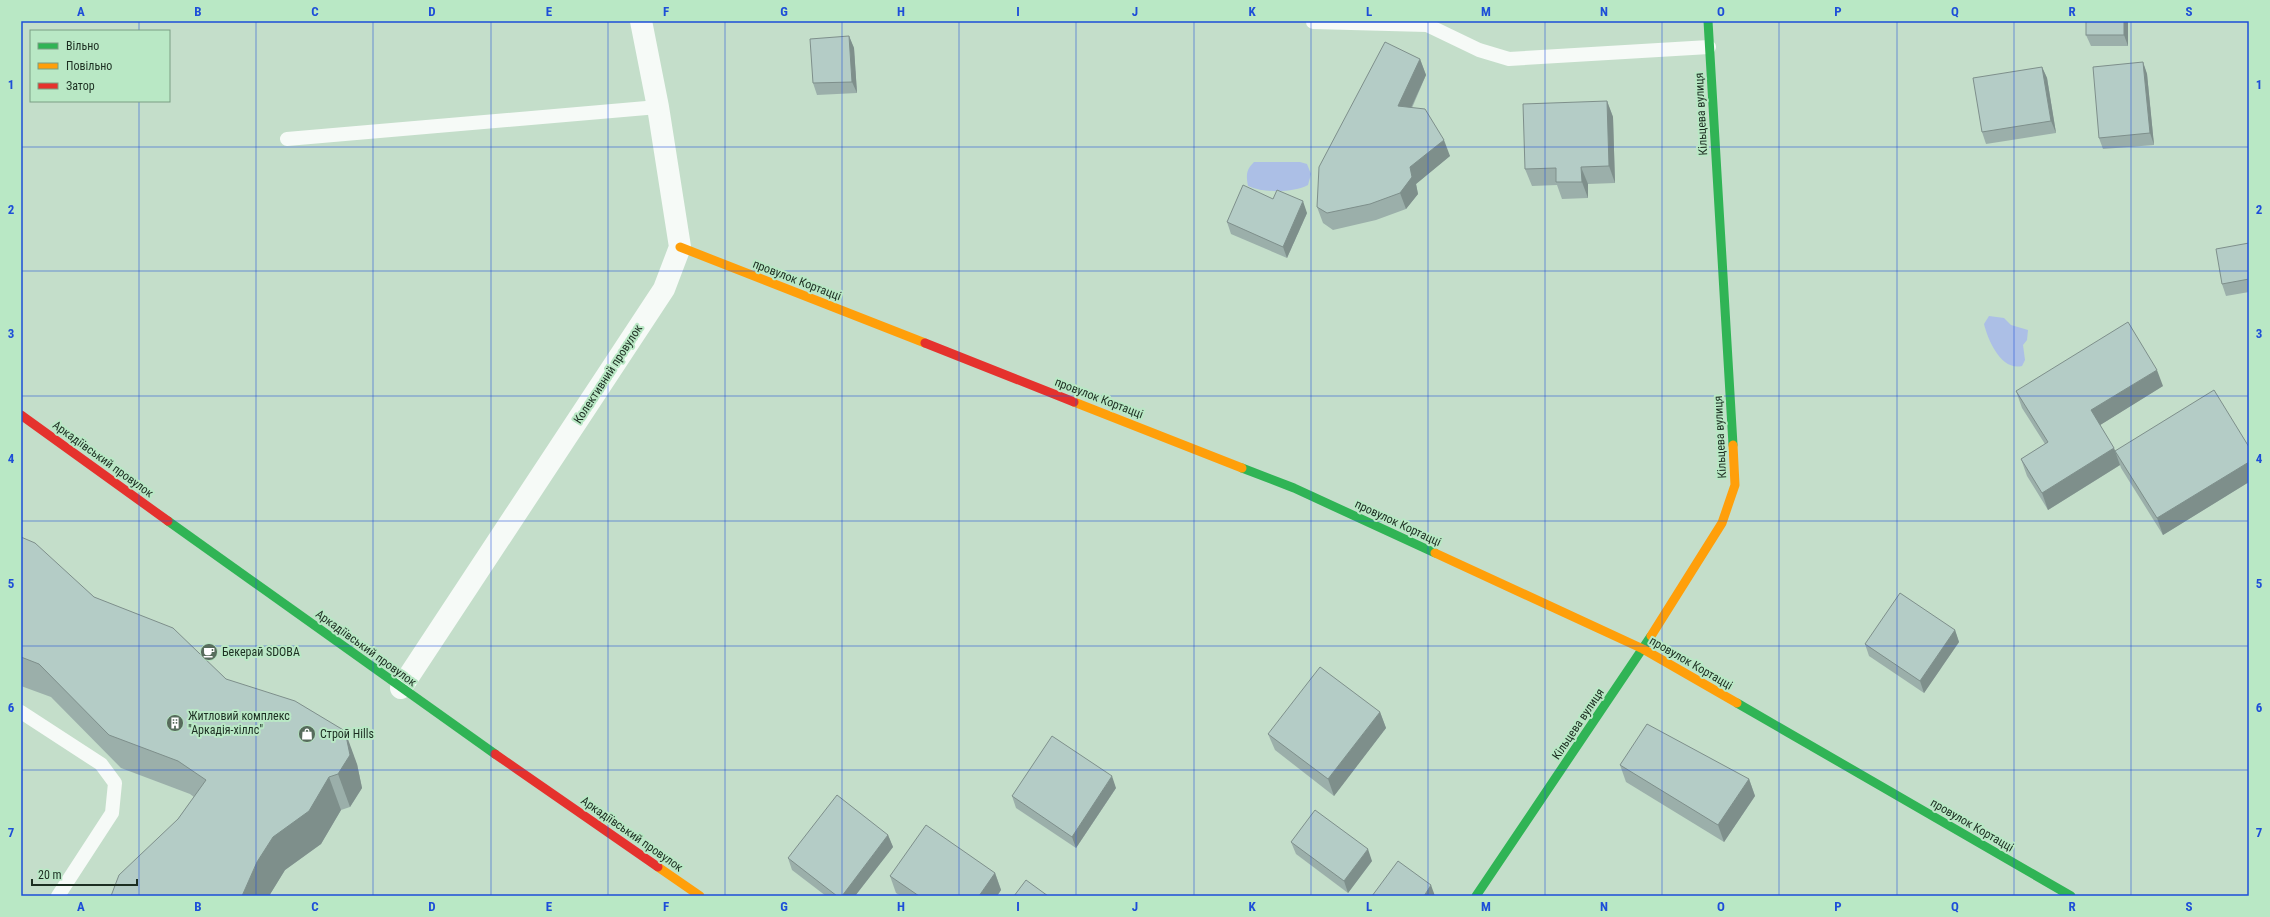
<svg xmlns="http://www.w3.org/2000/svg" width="2270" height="917" font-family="'Roboto Condensed',sans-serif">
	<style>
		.water { fill: #acbfe6 }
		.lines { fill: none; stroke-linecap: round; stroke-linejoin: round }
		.lane { stroke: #f6faf7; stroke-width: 14 }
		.street { stroke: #f6faf7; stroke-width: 22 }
		.fast { stroke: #30b455; stroke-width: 9 }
		.slow { stroke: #ff9f0a; stroke-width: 9 }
		.jam { stroke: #e5322d; stroke-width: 9 }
		.wall { fill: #9bafaa }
		.shaded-wall { fill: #7e8f8b }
		.building { fill: #b4ccc6; stroke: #7e8f8b }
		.grid { fill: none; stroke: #1d4ed8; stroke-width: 1; stroke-opacity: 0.55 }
		.labels { text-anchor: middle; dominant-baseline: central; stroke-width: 4; stroke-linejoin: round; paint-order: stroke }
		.street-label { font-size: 12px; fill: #1c2e21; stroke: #b9e8c5 }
		.poi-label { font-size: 12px; fill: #1c2e21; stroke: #b9e8c5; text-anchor: start }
		.neatline { fill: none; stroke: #1d4ed8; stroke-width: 1.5 }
		.grid-label { font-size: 13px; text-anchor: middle; font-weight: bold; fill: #1d4ed8 }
	</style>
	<rect width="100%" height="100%" fill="#c4deca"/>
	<!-- water -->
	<g class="water">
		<path d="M1254,162H1300L1307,164L1311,174L1308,185C1293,193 1264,193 1248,186C1246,175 1246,170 1254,162Z"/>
		<path d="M1989,316L2004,318L2011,325L2028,330L2027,340L2023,345L2025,360L2022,366C2001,371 1988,340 1984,324Z"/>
	</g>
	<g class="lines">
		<!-- lane -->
		<g class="lane">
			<polyline points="1313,22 1427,25 1479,50 1509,59 1709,47"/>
			<polyline points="287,139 658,107"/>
			<polyline points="21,712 101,764 115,783 112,813 58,896"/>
		</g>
		<!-- street -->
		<polyline class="street" points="401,688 664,289 680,247 658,107 641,21"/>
		<!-- fast -->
		<g class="fast">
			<polyline points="1708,21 1733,445"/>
			<polyline points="1242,468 1294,488 1435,553"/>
			<polyline points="168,521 495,754"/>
			<polyline points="1737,703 2071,896"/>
			<polyline points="1476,896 1651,636"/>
		</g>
		<!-- slow -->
		<g class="slow">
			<polyline points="680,247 925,343"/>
			<polyline points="1074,402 1242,468"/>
			<polyline points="1435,553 1643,649 1737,703"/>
			<polyline points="1651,636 1722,523 1735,485 1733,445"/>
			<polyline points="658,867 700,896"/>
		</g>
		<!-- jam -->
		<g class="jam">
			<polyline points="925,343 1074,402"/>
			<polyline points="21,415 168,521"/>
			<polyline points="495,754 658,867"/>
		</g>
	</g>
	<!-- wall -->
	<g class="wall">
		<polygon points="2086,21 2128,21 2128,46 2091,46 2086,35"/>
		<polygon points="849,36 854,48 857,93 817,95 813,83"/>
		<polygon points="1420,59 1426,75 1412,108 1450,156 1416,184 1418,194 1406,209 1376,220 1333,230 1323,223 1317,207"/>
		<polygon points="2143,62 2147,74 2154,145 2103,149 2099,138"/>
		<polygon points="2042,67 2047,78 2056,133 1986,144 1982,132"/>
		<polygon points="1607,101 1613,117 1615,183 1588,184 1588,198 1562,199 1557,185 1532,186 1525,169"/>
		<polygon points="1273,199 1307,213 1287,258 1231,234 1227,222"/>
		<polygon points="2249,243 2249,292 2226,296 2222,284"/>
		<polygon points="2163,386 2100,425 2114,448 2115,451 2249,447 2249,482 2163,535 2121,468 2120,465 2048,510 2027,476 2021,459 2045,444 2022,408 2016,391"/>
		<polygon points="21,537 94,597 226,679 357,764 362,788 350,807 341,810 321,844 285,870 269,896 111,896 178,819 194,797 190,794 121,768 51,697 21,686"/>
		<polygon points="1955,630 1959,642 1924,693 1869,656 1865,644"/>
		<polygon points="1380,712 1386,728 1334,796 1275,750 1268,734"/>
		<polygon points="1620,765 1749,779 1755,796 1724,842 1626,782"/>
		<polygon points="1116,788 1076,848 1016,808 1012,796"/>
		<polygon points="888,835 893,847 855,896 826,896 792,870 788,858"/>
		<polygon points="1291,842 1372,861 1348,893 1296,854"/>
		<polygon points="995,873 1001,890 997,896 901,896 896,893 890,876"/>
	</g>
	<!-- shaded-wall -->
	<g class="shaded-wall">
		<polygon points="2124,21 2128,21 2128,46 2124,35"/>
		<polygon points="849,36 854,48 857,93 852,82"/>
		<polygon points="1420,59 1426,75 1404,123 1398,106"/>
		<polygon points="2143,62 2147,74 2154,145 2150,133"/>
		<polygon points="2042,67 2047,78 2056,133 2051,121"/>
		<polygon points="1607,101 1613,117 1615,183 1609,166"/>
		<polygon points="1444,140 1450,156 1416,184 1418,194 1406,209 1400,193 1410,167"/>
		<polygon points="1581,167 1588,184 1588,198 1582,182"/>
		<polygon points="1303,201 1307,213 1287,258 1283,247"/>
		<polygon points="2157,370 2163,386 2097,427 2091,410"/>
		<polygon points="2114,448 2120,465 2048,510 2042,493"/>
		<polygon points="2249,462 2249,482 2163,535 2157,518"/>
		<polygon points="1955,630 1959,642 1924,693 1920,681"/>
		<polygon points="1380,712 1386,728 1334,796 1328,779"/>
		<polygon points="345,731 357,764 362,788 350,807 338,774"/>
		<polygon points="1112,776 1116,788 1076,848 1072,837"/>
		<polygon points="329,777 341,810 321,844 285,870 269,896 242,896 257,862 273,837"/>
		<polygon points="1749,779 1755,796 1724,842 1718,825"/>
		<polygon points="888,835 893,847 855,896 842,896"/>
		<polygon points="1368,849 1372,861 1348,893 1344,881"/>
		<polygon points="995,873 1001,890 997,896 979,896"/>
		<polygon points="1431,885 1435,896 1424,896"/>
	</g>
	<!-- building -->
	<g class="building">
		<rect x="2086" y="21" width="38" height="14"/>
		<polygon points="849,36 852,82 813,83 810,39"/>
		<polygon points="1385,42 1420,59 1398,106 1425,109 1444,140 1410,167 1412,177 1400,193 1370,204 1327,213 1317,207 1319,167"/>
		<polygon points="2143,62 2150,133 2099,138 2093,67"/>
		<polygon points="2042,67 2051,121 1982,132 1973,78"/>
		<polygon points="1607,101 1609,166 1581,167 1582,182 1556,182 1556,168 1525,169 1523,104"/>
		<polygon points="1243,185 1273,199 1277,190 1303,201 1283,247 1227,222"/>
		<polygon points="2249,243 2249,279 2222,284 2216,249"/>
		<polygon points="2128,322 2157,370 2091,410 2114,448 2042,493 2021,459 2048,442 2016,391"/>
		<polygon points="2214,390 2249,447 2249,462 2157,518 2115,451"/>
		<polygon points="21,537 35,543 94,597 173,628 226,679 295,701 345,731 350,755 338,774 329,777 309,811 273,837 257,862 242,896 111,896 119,875 178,819 206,780 178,761 109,735 39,664 21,657"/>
		<polygon points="1900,593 1955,630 1920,681 1865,644"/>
		<polygon points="1320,667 1380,712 1328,779 1268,734"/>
		<polygon points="1647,724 1749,779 1718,825 1620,765"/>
		<polygon points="1052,736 1112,776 1072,837 1012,796"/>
		<polygon points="837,795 888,835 842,896 837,896 788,858"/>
		<polygon points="1315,810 1368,849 1344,881 1291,842"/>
		<polygon points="926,825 995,873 979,896 919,896 890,876"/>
		<polygon points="1398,861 1431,885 1424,896 1372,896"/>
		<polygon points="1026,880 1048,896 1014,896"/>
	</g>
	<!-- grid -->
	<path class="grid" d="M139,21V31M256,21V896M373,21V896M491,21V896M608,21V896M725,21V896M842,21V896M959,21V896M1076,21V896M1194,21V896M1311,21V896M1428,21V896M1545,21V896M1662,21V896M1779,21V896M1897,21V896M2014,21V896M2131,21V896M139,101V896M21,147H2249M21,271H2249M21,396H2249M21,521H2249M21,646H2249M21,770H2249"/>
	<!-- icons -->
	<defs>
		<g id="cafe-disc" transform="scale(0.9)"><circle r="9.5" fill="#576c5c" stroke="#b9e8c5"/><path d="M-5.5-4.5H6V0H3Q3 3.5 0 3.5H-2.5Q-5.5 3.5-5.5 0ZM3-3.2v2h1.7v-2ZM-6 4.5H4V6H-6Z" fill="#fff"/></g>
		<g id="building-disc" transform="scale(0.9)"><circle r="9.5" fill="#576c5c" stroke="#b9e8c5"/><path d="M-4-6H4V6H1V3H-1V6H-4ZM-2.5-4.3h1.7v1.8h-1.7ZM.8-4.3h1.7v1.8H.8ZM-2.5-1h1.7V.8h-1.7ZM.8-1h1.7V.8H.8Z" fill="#fff"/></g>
		<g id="shop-disc" transform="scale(0.9)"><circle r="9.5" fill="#576c5c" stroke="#b9e8c5"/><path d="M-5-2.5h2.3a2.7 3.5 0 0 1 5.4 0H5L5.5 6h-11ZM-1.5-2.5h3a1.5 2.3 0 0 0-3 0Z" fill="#fff"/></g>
	</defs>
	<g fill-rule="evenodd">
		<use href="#cafe-disc" x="209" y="652"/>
		<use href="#building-disc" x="175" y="723"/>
		<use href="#shop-disc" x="307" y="734"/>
	</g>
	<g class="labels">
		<!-- street labels -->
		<g class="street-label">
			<text transform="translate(1701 114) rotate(-93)">Кільцева вулиця</text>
			<text transform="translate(797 280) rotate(21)">провулок Кортацці</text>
			<text transform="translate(608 374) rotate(-57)">Колективний провулок</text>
			<text transform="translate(1099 398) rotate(21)">провулок Кортацці</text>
			<text transform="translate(1720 437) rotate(-93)">Кільцева вулиця</text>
			<text transform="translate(103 459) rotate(36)">Аркадіївський провулок</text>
			<text transform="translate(1398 523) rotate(25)">провулок Кортацці</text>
			<text transform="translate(366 648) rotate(36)">Аркадіївський провулок</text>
			<text transform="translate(1691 663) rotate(30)">провулок Кортацці</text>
			<text transform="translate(1578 724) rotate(-56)">Кільцева вулиця</text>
			<text transform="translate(1972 825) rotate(30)">провулок Кортацці</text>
			<text transform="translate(632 834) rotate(35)">Аркадіївський провулок</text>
		</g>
		<!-- poi labels -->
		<g class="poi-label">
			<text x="222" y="652">Бекерай SDOBA</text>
			<text x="188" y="716">Житловий комплекс<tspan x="188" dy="14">"Аркадія-хіллс"</tspan></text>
			<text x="320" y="734">Строй Hills</text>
		</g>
	</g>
	<!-- border -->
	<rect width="2270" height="917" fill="none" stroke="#b9e8c5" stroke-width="44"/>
	<!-- legend -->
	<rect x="30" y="30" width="140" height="72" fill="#b9e8c5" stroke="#7a9e83"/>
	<rect x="38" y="43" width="20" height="6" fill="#30b455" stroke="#7a9e83"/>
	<text x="66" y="50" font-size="12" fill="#1c2e21">Вільно</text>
	<rect x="38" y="63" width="20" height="6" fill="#ff9f0a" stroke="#7a9e83"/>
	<text x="66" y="70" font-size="12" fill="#1c2e21">Повільно</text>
	<rect x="38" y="83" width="20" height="6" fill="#e5322d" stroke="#7a9e83"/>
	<text x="66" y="90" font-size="12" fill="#1c2e21">Затор</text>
	<!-- scale -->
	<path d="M32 879v6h105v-6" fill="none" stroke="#1c2e21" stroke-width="2"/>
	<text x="38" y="879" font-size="12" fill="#1c2e21" stroke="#b9e8c5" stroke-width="3" paint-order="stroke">20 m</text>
	<rect x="22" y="22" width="2226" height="873" class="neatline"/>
	<g class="grid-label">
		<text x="81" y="16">A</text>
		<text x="198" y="16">B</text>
		<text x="315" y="16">C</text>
		<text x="432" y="16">D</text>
		<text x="549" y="16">E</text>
		<text x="666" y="16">F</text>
		<text x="784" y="16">G</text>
		<text x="901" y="16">H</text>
		<text x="1018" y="16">I</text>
		<text x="1135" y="16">J</text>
		<text x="1252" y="16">K</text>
		<text x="1369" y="16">L</text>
		<text x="1486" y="16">M</text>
		<text x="1604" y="16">N</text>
		<text x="1721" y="16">O</text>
		<text x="1838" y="16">P</text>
		<text x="1955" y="16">Q</text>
		<text x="2072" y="16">R</text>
		<text x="2189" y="16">S</text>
		<text x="11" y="89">1</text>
		<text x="2259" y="89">1</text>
		<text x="11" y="214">2</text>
		<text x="2259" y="214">2</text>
		<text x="11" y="338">3</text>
		<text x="2259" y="338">3</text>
		<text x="11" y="463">4</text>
		<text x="2259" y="463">4</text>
		<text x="11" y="588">5</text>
		<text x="2259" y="588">5</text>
		<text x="11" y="712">6</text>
		<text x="2259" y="712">6</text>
		<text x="11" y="837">7</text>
		<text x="2259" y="837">7</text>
		<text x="81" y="911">A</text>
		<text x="198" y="911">B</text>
		<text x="315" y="911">C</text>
		<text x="432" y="911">D</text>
		<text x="549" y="911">E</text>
		<text x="666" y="911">F</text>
		<text x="784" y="911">G</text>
		<text x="901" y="911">H</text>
		<text x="1018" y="911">I</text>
		<text x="1135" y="911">J</text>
		<text x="1252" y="911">K</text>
		<text x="1369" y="911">L</text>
		<text x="1486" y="911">M</text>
		<text x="1604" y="911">N</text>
		<text x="1721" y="911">O</text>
		<text x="1838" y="911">P</text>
		<text x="1955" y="911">Q</text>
		<text x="2072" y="911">R</text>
		<text x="2189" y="911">S</text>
	</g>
</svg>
